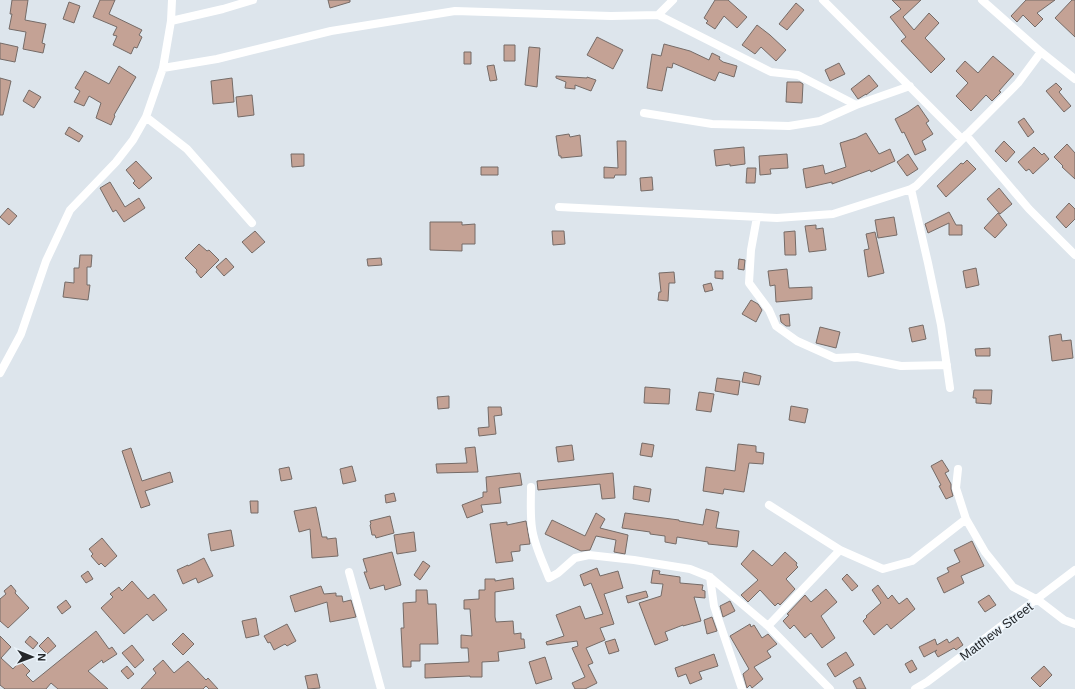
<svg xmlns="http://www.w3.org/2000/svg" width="1075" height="689" font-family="Arial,sans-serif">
  <rect width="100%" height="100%" fill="#dde5ec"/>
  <path fill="#c4a295" stroke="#756b67" d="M12,0H28L25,20L46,24L42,43L45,44L43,53L23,49L26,32L9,29L12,14H10Z
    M100,0H115L109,14L142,30L139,35L142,37L137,48L134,47L131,54L113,45L117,36L113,35L117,27L93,17Z
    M328,0H350V2L330,8Z
    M715,0H728L747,17L737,28L724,16L715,29L706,23L708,21L704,18Z
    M892,0H921L903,17L914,30L929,13L939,23L925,38L945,59L931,73L901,41L906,37L890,17L901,9Z
    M1026,0H1055L1037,13L1043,19L1035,27L1023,15L1017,22L1011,16Z
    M1072,0H1075V37L1055,18Z
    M69,2L80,6L74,23L63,19Z
    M796,3L804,10L787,30L779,24Z
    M757,25L770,35L786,50L776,61L761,47L755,54L742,45Z
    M597,37L623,50L613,69L587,55Z
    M0,43L18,47L15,62L0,59Z
    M664,44L690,51L709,60L712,53L720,57L719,59L723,62L737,66L734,77L719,72L715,81L673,63L672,68L667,67L662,91L647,88L652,54L661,56Z
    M504,45H515V61H504Z
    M529,47L540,48L537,87L525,85Z
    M464,52H471V64H464Z
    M993,56L1014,74L999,91L1001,92L992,101L986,95L971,111L956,96L968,83L956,71L965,61L978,73Z
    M839,63L845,74L830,81L825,70Z
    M494,65L497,80L490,81L487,66Z
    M119,66L136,77L114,115L115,116L111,125L96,118L101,103L89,96L84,106L74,102L80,91L75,88L85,71L109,84Z
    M869,75L878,86L866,95V94L858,99L851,89Z
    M556,76L587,78V77L596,80L591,91L575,85V89L565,88L566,82L556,78Z
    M0,78L11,81L3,115H0Z
    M232,78L234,102L213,104L211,81Z
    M787,82H800L803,84L802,103L786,102Z
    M1056,83L1062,89L1059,92L1071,106L1064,112L1046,91Z
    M29,90L41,97L34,108L23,101Z
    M252,95L254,115L238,117L236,97Z
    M918,105L929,121L926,123L933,134L922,141L926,150L915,155L904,132L902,133L895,119L908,112Z
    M1024,118L1034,132L1028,137L1018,122Z
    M69,127L83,136L79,142L65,134Z
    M866,133L879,154L890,149L895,161L871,172L870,170L832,184V182L806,188L803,169L823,165L825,174L846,167L840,143L856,138Z
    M569,134L570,137L580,135L582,156L561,158V156H559L556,136Z
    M617,141H626V175H615L614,178H604V167L618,168Z
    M1004,141L1015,152L1006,162L995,151Z
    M1067,144L1075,153V179L1062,167L1063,166L1054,157Z
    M744,147L745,164L730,166V164L716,166L714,150Z
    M1034,147L1042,155L1044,153L1049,159L1033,174L1029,169L1026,171L1018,162Z
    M291,154H304V166L292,167Z
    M787,154L788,168L770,169L771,174L760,175L759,156Z
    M908,154L918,169L907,176L897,162Z
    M967,160L976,169L946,197L937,186L961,163L963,164Z
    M136,161L152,178L139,189L133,183L135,181L126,170Z
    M481,167H498V175H481Z
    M747,168H756L755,183H746Z
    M652,177L653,190L641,191L640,178Z
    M110,182L125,207L139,198L145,208L124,222L116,210L113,212L100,188Z
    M999,188L1012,204L1000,214L987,199Z
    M1069,203L1075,209V219L1066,228L1056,217Z
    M8,208L17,216L9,225L0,217Z
    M949,212L956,225H962V235H949V223L928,233L925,224Z
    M998,213L1007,225L995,238L984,228Z
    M894,217L897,235L878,238L875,220Z
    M430,222H462V225L475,224V244H462V251L430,250Z
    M816,225V229L823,228L826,250L809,252L805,226Z
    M255,231L265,242L252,253L242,242Z
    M552,231H564L565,244L553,245Z
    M795,231L796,255H785L784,232Z
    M875,232L884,273L868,277L864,250L869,249L866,234Z
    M199,244L207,251L209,250L219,260L201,278L196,272L197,270L185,258Z
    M80,255H92L91,267H87V285H90L88,300L63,297L65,282L74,283V268H79Z
    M226,258L234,267L224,276L216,267Z
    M381,258L382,265L368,266L367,259Z
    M739,259L745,260L744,270L738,269Z
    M976,268L979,285L966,288L963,271Z
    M787,269L789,288L812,287V299L776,302L775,285L770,286L768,271Z
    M715,271H723V279L715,278Z
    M674,272L675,283H669L668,301L658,300L659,292H661L659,273Z
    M711,283L713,290L705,292L703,285Z
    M751,300L758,304L762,310L756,322L742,314Z
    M789,314L790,326H786L781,322L780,315Z
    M923,325L926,339L912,342L909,328Z
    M820,327L840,332L836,348L816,343Z
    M1061,334L1062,341L1071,340L1073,358L1052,361L1049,336Z
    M990,348V356H976L975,349Z
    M744,372L761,376L759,385L742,382Z
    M717,378L740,381L738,395L715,391Z
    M645,387L670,389L669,404L644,403Z
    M974,390H992L991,404L976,403V398H973Z
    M699,392L714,394L711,412L696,410Z
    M449,396V408L438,409L437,397Z
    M791,406L808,409L805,423L789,420Z
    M488,407H501L502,415L494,416L496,434L479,436L478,428L489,427Z
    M642,443L654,445L652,457L640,455Z
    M738,444L756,446V452L764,453L763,464L749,463L744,492L724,489L723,494L703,491L706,467L735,471Z
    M572,445L574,460L558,462L556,447Z
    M475,447L478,472L437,473L436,464L467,463L465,448Z
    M131,448L142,481L170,472L173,482L145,491L150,505L141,508L122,451Z
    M942,460L949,471L945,473L951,484V489L953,496L946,499L939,486L941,485L931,466Z
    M352,466L356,481L343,484L340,469Z
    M289,467L292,479L281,481L279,469Z
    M520,473L522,485L499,488L501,503L481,505L483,512L467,518L462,505L483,497V492H487L486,477Z
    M613,473L615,498L602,499L600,484L538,490L537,481Z
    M634,486L651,489L649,502L633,499Z
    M394,493L396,501L386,503L385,495Z
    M250,501H258V513H251Z
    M316,507L322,537H327V539L336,538L338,556L312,558L310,529L299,532L294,511Z
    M706,509L719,512L716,528L739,531L737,547L708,544V542L677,537L676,544L665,542V536L650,534V532L622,528L625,513L679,520V521L703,525Z
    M596,513L605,519L600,528L628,535L625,554L614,552L616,540L596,536L590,550L581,551L545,534L552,520L585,536Z
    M390,516L394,533L376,538L375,535H372L370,525L371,524L370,521Z
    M526,521L530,544L520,545V551L511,552L513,561L496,563L490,524L507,522V525Z
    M231,530L234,546L211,551L208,534Z
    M414,532L416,551L397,554L394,535Z
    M102,538L117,556L105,567L101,563L99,565L91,556L93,554L89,549Z
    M972,541L984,566L961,576L964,583L944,593L937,578L949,572L947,568L960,562L954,550Z
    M753,550L772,566L785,552L797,563L796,565L798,567L786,579L795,589L780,605L778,603L775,606L760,590L748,602L741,595L758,580L741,564Z
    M392,552L401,585L385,590L384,585L370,589L364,572H367L363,559Z
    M204,558L213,576L198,583L196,578L183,584L177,570L188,565V566Z
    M423,561L430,566L420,580L414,575Z
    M597,568L600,576L618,571L623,588L604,594L614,624L600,628L605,640L586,648L593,663L588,665L597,683L585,689H575L572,683L585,677L572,648L578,646L577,641L547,645L546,642L564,636L556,615L580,606L585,619L603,614L591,583L584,586L580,575Z
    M653,570L660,571L659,574L680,577V583L703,585L702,590L705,591V598L694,597L701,621L683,626V625L665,632L668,640L655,645L639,603L661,596L663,584L651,583Z
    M88,571L93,579L86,583L81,576Z
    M847,574L858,586L852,591L842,579Z
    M513,578L514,589L495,592V617L496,622L513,621L514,634L521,633V639H524L525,648L498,652L499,661L482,662V677H470V676L425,678V664L469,662L468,648H461V635L472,636L470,609H464V600L479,599V590H485V579H495V581Z
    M132,581L148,599L154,594L167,610L153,621L147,614L124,634L101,608L113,597L110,594L119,587L122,591Z
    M11,585L16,591L15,593L29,608L8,628L0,621V599L6,594L4,591Z
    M878,585L888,599L892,595L899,604L907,598L915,609L891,629L887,624L874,635L863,621L867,617L866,616L881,603L872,590Z
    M321,586L324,594L336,593V596H342L343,602L351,600L356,617L330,622L327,602L295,612L290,596Z
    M826,589L837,602L821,616L835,638L822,648L811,633L805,638L794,625L790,629L783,621L789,615L787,614L805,595L811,602Z
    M416,590H427L428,604H436L438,644H420V661H411V667H403L401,628H404L403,603L416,602Z
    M646,591L648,597L628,603L626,596Z
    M989,595L996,605L985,612L978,602Z
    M66,600L71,607L62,614L57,607Z
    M730,601L735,611L723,617L720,606Z
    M712,617L717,631L707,634L704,620Z
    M256,618L259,635L246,638L242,621Z
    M287,624L296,641L287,646L285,644L274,650L270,642L268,643L264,636Z
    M750,624L751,627L754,625L762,638L768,634L777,644L767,651L771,657L754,667L763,679L752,688L750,685L747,688L743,674L749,669L730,636Z
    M96,631L109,649L112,647L117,654L103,663L102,660L88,671L108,689H58L51,683L46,689H5L0,685V636L11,647L1,658L13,669L20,661L30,671L26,675L33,682Z
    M183,633L194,644L183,655L172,644Z
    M30,636L38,643L33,649L25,642Z
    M48,637L56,646L47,654L39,646Z
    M958,637L963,645L956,650L954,648L938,657L935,652L937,650L924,657L919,647L935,639L937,645L947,639L949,643Z
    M615,639L619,651L609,654L605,642Z
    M132,645L144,660L135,668L122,653Z
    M846,652L854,665L835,677L827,664Z
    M714,654L718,666L699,672L702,679L690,684L686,674L678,677L675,668Z
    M545,657L552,679L536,684L529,662Z
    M163,660L174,673L188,661L206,680L208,678L218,689H209L206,686L203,689H141L156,673L153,669Z
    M912,660L917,669L910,673L905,664Z
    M127,666L134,674L128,679L121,671Z
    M1044,666L1052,675L1040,687L1031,678Z
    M317,674L320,688L308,689L305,676Z
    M860,677L866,689H857L853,681Z"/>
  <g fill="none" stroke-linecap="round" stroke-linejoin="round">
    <path stroke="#fff" stroke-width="8" d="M823,0L962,139
      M982,0L1041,52L1075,79
      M658,15L771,72L798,75L856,105
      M171,21L223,9L253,0
      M163,68L217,59L331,31L455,11L611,16L658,15L673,0
      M644,113L712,124L789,126L820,121L856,105L910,86
      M146,117L187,149L252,223
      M966,135L1029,209L1075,255
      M911,189L928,263L941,325L950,388
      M559,207L777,218L833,214L911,189L916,186L1018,83L1041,52
      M757,217L751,250L749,283L769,310L776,326L797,341L835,358L857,357L901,366L947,365
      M0,373L21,334L46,261L70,210L116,162L133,140L146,117L163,68L171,21L172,0
      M958,469L956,488L966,519L985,552L1013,587L1038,600L1064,620L1075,624
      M531,487C531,500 530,514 532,528C534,545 543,562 549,578L558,573L575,558L589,555L634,560L690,569L710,577L768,626L830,689
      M769,505L840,550L883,569L912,561L966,519
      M349,572L381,689
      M710,577L714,606L742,689
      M768,626L840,550
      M915,689L927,682L967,652L1075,570"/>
  </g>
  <g text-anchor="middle" stroke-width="3" stroke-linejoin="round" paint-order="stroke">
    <g font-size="13" fill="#24272a" stroke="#eaf3fa">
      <text transform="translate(996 631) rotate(-37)" y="5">Matthew Street</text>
    </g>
  </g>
  <g transform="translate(32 657) rotate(91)" stroke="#eaf3fa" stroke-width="3" paint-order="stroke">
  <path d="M0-3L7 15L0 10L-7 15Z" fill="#24272a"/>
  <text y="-6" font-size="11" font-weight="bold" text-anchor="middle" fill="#24272a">N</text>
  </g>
</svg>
